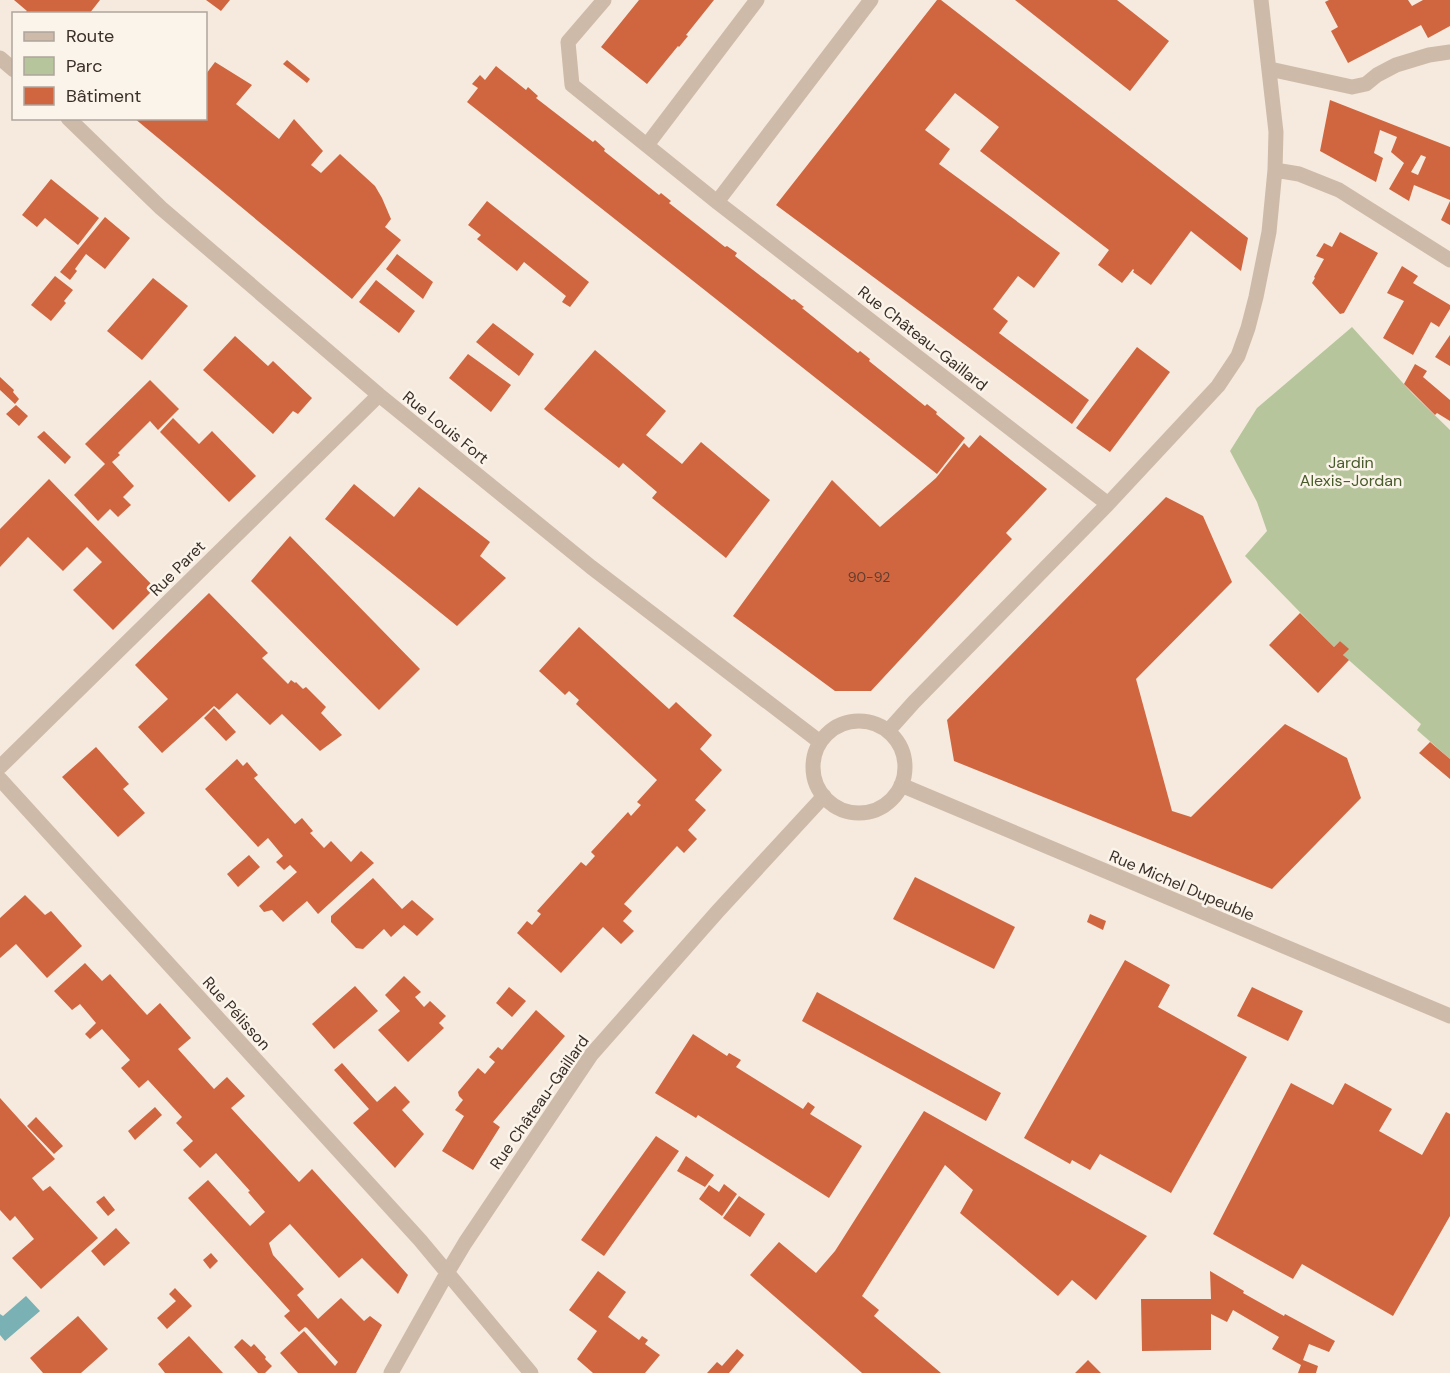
<svg xmlns="http://www.w3.org/2000/svg" width="1450" height="1373" font-family="'DM Sans',sans-serif">
  <rect width="100%" height="100%" fill="#f5eadd"/>
  <path fill="#b6c59c" d="M1352,327L1412,393L1450,430V759L1417,730L1421,724L1343,655L1348,649L1340,641L1334,647L1245,556L1267,531L1257,502L1230,451L1257,408Z"/>
  <path fill="#79b1b4" d="M26,1296L40,1311L5,1341L0,1335V1314L3,1316Z"/>
  <path fill="#d06640" fill-rule="evenodd" d="M14,0H100L89,14H27L26,12L27,11Z
    M206,0H230L221,11Z
    M639,0H714L686,35L688,36L679,47L678,46L647,84L601,47Z
    M937,0H941L1248,238L1241,271L1191,231L1151,285L1133,272L1134,270L1133,269L1122,283L1098,265L1109,250L980,151L999,127L955,93L925,130L950,149L939,164L1060,253L1034,288L1018,276L993,309L1008,321L999,333L1089,400L1072,424L776,205Z
    M1015,0H1117L1169,41L1130,91Z
    M1329,0H1408L1412,6L1423,0H1450V26L1428,38L1421,25L1348,63L1331,31L1338,27L1325,2Z
    M287,60L310,79L307,83L283,64Z
    M215,62L252,85L236,104L279,139L294,119L323,151L311,165L321,173L340,154L375,186L382,198L391,219L385,227L401,240L352,299L134,118H206V74Z
    M496,66L526,90L528,87L538,96L536,98L593,142L595,140L605,149L604,151L659,195L661,193L671,201L669,203L725,247L727,246L737,253L735,256L792,300L794,299L804,307L802,308L858,353L860,351L870,359L869,361L925,406L927,404L937,412L936,414L965,438L937,474L467,102L478,88L472,84L480,75L485,80Z
    M1330,100L1450,147V200L1414,185L1409,201L1389,189L1404,163L1391,152L1397,137L1380,130L1374,153L1383,158L1376,182L1320,151ZM1421,155L1426,157L1418,175L1411,172Z
    M51,179L99,218L78,245L45,218L37,227L22,215Z
    M487,201L589,282L570,307L562,302L566,296L524,262L517,271L477,239L481,235L468,225Z
    M1450,201V225L1441,220Z
    M105,217L130,238L105,269L86,254L75,269L77,271L70,280L60,272Z
    M1340,232L1378,253L1344,313L1340,314L1312,283L1315,278L1314,277L1324,259L1316,256L1324,243L1332,247Z
    M397,254L433,282L423,299L386,269Z
    M1402,266L1418,276L1413,283L1450,305V309L1439,327L1431,322L1413,355L1383,338L1404,301L1387,293Z
    M55,276L73,290L64,301L66,303L51,321L31,305Z
    M153,278L188,306L142,360L107,331Z
    M376,280L415,311L399,333L359,302Z
    M493,323L534,354L519,376L476,342Z
    M1450,335V366L1435,357Z
    M235,336L268,366L273,361L312,398L298,414L293,411L273,434L203,370Z
    M1137,347L1170,372L1110,452L1076,428Z
    M595,350L666,411L646,435L682,464L701,442L770,500L726,558L652,498L657,492L623,463L619,468L544,409Z
    M468,354L511,385L491,412L449,378Z
    M1415,364L1427,371L1423,377L1450,400V421L1437,413L1435,415L1404,384Z
    M0,377L14,390L13,392L19,399L15,404L0,390Z
    M150,380L179,409L158,430L150,421L118,453L120,455L112,462L134,486L123,497L131,505L118,517L110,509L98,521L74,495L105,464L85,444Z
    M16,405L28,416L19,426L6,414Z
    M173,418L199,444L212,431L256,476L229,502L160,432Z
    M44,431L71,457L65,464L37,437Z
    M980,435L1047,489L1006,533L1012,539L871,691H835L733,616L832,480L880,527L936,478L964,443L969,448Z
    M49,479L155,588L113,630L73,590L102,562L87,547L63,571L28,537L0,567V529Z
    M354,484L394,517L419,487L490,542L480,556L506,578L457,626L325,519Z
    M1166,497L1203,516L1232,582L1136,679L1172,811L1191,817L1285,724L1347,758L1361,798L1272,889L954,761L947,720Z
    M290,536L420,669L379,710L251,581Z
    M209,593L268,653L262,658L288,684L291,680L295,683L296,682L303,689L306,687L326,707L321,713L342,735L320,751L282,714L270,725L237,693L219,710L214,706L162,753L138,727L168,699L135,665Z
    M1300,613L1334,647L1340,641L1349,649L1343,655L1349,660L1318,693L1269,645Z
    M579,627L669,709L676,702L712,735L700,749L722,770L695,800L706,810L688,830L697,839L684,853L677,846L624,904L632,911L623,921L634,931L621,944L603,927L561,973L517,933L527,921L532,925L541,914L537,911L581,862L586,866L595,856L591,852L628,812L631,816L641,805L637,802L657,780L576,704L579,700L569,691L565,695L539,671Z
    M214,708L236,732L226,741L204,718Z
    M1430,742L1450,759V779L1419,753Z
    M96,747L129,784L123,789L145,813L118,837L62,777Z
    M237,759L243,766L247,762L258,775L254,778L295,824L302,818L313,831L310,833L324,848L331,841L351,862L361,851L374,863L318,914L307,901L283,922L272,910L264,912L259,906L297,872L290,865L284,870L276,862L283,856L268,838L258,847L205,789Z
    M249,855L260,867L238,887L227,874Z
    M915,877L1015,927L994,969L893,919Z
    M373,878L402,909L412,900L434,919L417,936L404,925L391,937L384,929L363,949L356,948L331,922V916Z
    M25,895L45,915L51,911L82,946L47,978L16,944L0,958V918Z
    M1090,914L1106,921L1103,930L1087,922Z
    M1125,960L1170,985L1158,1007L1247,1057L1171,1193L1100,1154L1090,1170L1072,1160L1070,1164L1024,1138Z
    M85,963L102,981L110,974L147,1015L160,1003L191,1038L178,1049L214,1089L227,1077L245,1096L231,1108L299,1182L312,1169L408,1275L398,1294L362,1258L339,1278L290,1224L269,1243L273,1255L304,1289L297,1295L318,1319L341,1298L364,1321L370,1316L382,1325L356,1373H298L280,1353L304,1331L335,1366L338,1362L307,1328L305,1327L299,1332L284,1316L290,1311L188,1198L208,1180L250,1226L265,1212L248,1192L250,1191L216,1153L200,1168L183,1150L193,1141L176,1123L182,1117L148,1080L139,1088L121,1068L130,1060L102,1029L90,1039L85,1034L96,1023L80,1004L72,1010L54,991Z
    M404,976L421,992L415,997L424,1007L430,1001L446,1016L439,1023L444,1028L408,1062L378,1030L400,1011L385,995Z
    M355,986L378,1011L334,1049L312,1024Z
    M509,987L526,1001L512,1017L496,1003Z
    M1252,987L1303,1011L1288,1041L1237,1016Z
    M817,992L1001,1093L986,1121L802,1021Z
    M536,1010L565,1036L493,1122L500,1127L473,1170L442,1151L464,1116L455,1110L463,1100L459,1096L458,1092L478,1068L485,1074L495,1062L489,1057L498,1047L502,1050Z
    M693,1034L727,1056L729,1053L741,1060L736,1067L803,1109L808,1102L815,1107L810,1114L862,1146L829,1198L698,1115L696,1118L655,1093Z
    M342,1063L377,1102L395,1086L410,1102L402,1110L424,1134L395,1168L353,1123L369,1109L334,1070Z
    M1291,1083L1333,1105L1345,1083L1392,1109L1379,1131L1422,1155L1446,1112L1450,1114V1216L1393,1316L1302,1264L1293,1279L1213,1234Z
    M0,1098L55,1159L32,1178L43,1191L50,1186L98,1238L41,1289L12,1258L34,1239L15,1216L10,1221L0,1210Z
    M155,1107L162,1115L135,1140L128,1131Z
    M924,1111L1147,1236L1096,1300L1072,1280L1058,1296L960,1213L973,1190L945,1165L862,1296L879,1310L874,1316L941,1373H862L750,1275L779,1242L816,1273L835,1251Z
    M36,1117L63,1146L54,1154L27,1126Z
    M656,1136L679,1151L604,1256L581,1240Z
    M686,1156L714,1175L705,1187L677,1171Z
    M724,1184L737,1194L722,1216L699,1199L709,1185L719,1192Z
    M104,1196L115,1210L108,1216L96,1202Z
    M739,1196L765,1214L750,1237L723,1218Z
    M116,1228L130,1243L104,1266L91,1251Z
    M211,1253L218,1261L210,1269L203,1260Z
    M598,1271L626,1292L608,1317L639,1340L642,1336L648,1340L645,1344L660,1355L645,1373H593L577,1359L597,1331L569,1310Z
    M1210,1271L1244,1291L1243,1293L1284,1316L1285,1314L1335,1341L1329,1352L1309,1344L1303,1360L1318,1366L1316,1373H1298L1301,1365L1272,1349L1279,1337L1233,1310L1227,1322L1211,1314V1350L1142,1351L1141,1299H1211Z
    M175,1288L192,1306L167,1329L157,1318L176,1301L169,1294Z
    M78,1316L108,1349L81,1373H43L30,1358Z
    M189,1336L223,1373H165L158,1364Z
    M242,1339L251,1347L254,1344L266,1357L265,1359L272,1366L265,1373H258L234,1347Z
    M737,1349L744,1355L729,1373H707L717,1362L722,1366Z
    M1088,1360L1101,1373H1075Z"/>
  <g fill="none" stroke-linecap="round" stroke-linejoin="round">
    <path stroke="#cebaa8" stroke-width="15" d="M604,0L568,42L572,85L717,202L1108,504
      M0,58L14,70
      M1270,69L1352,87L1366,84L1377,75L1396,65L1429,55L1450,52
      M68,118L161,208L379,395L591,567L820,742
      M647,145L757,0
      M1275,170L1299,174L1339,190L1450,260
      M717,202L871,0
      M813 767a46 46 0 1 1 92 0a46 46 0 1 1-92 0Z
      M888,731L914,702L1108,504L1218,386L1238,356L1248,328L1256,297L1269,232L1275,170L1276,132L1261,0
      M0,767L379,395
      M0,779L420,1240L531,1373
      M901,785L1450,1016
      M391,1373L447,1273L465,1243L591,1055L718,911L824,796"/>
  </g>
  <g text-anchor="middle" stroke-width="5" stroke-linejoin="round" paint-order="stroke">
    <g font-size="14" fill="#603d2f">
      <text x="869" y="582">90-92</text>
    </g>
    <g font-size="16" fill="#3a2f29" stroke="#fbf4ea">
      <text transform="translate(923 338) rotate(38)" y="6">Rue Château-Gaillard</text>
      <text transform="translate(446 427) rotate(39)" y="6">Rue Louis Fort</text>
      <text transform="translate(177 568) rotate(-45)" y="6">Rue Paret</text>
      <text transform="translate(1182 885) rotate(23)" y="6">Rue Michel Dupeuble</text>
      <text transform="translate(237 1013) rotate(48)" y="6">Rue Pélisson</text>
      <text transform="translate(539 1102) rotate(-55)" y="6">Rue Château-Gaillard</text>
    </g>
    <g font-size="16" fill="#485b2a" stroke="#fbf4ea">
      <text x="1351" y="468">Jardin<tspan x="1351" dy="18">Alexis-Jordan</tspan></text>
    </g>
  </g>
  <rect x="12" y="12" width="195" height="108" fill="#fbf4ea" stroke="#aea59d" stroke-width="1.5"/>
  <rect x="24" y="32" width="30" height="9" fill="#cebaa8" stroke="#aea59d" stroke-width="1.5"/>
  <text x="66" y="42" font-size="18" fill="#3a2f29">Route</text>
  <rect x="24" y="57" width="30" height="18" fill="#b6c59c" stroke="#aea59d" stroke-width="1.5"/>
  <text x="66" y="72" font-size="18" fill="#3a2f29">Parc</text>
  <rect x="24" y="87" width="30" height="18" fill="#d06640" stroke="#aea59d" stroke-width="1.5"/>
  <text x="66" y="102" font-size="18" fill="#3a2f29">Bâtiment</text>
</svg>
